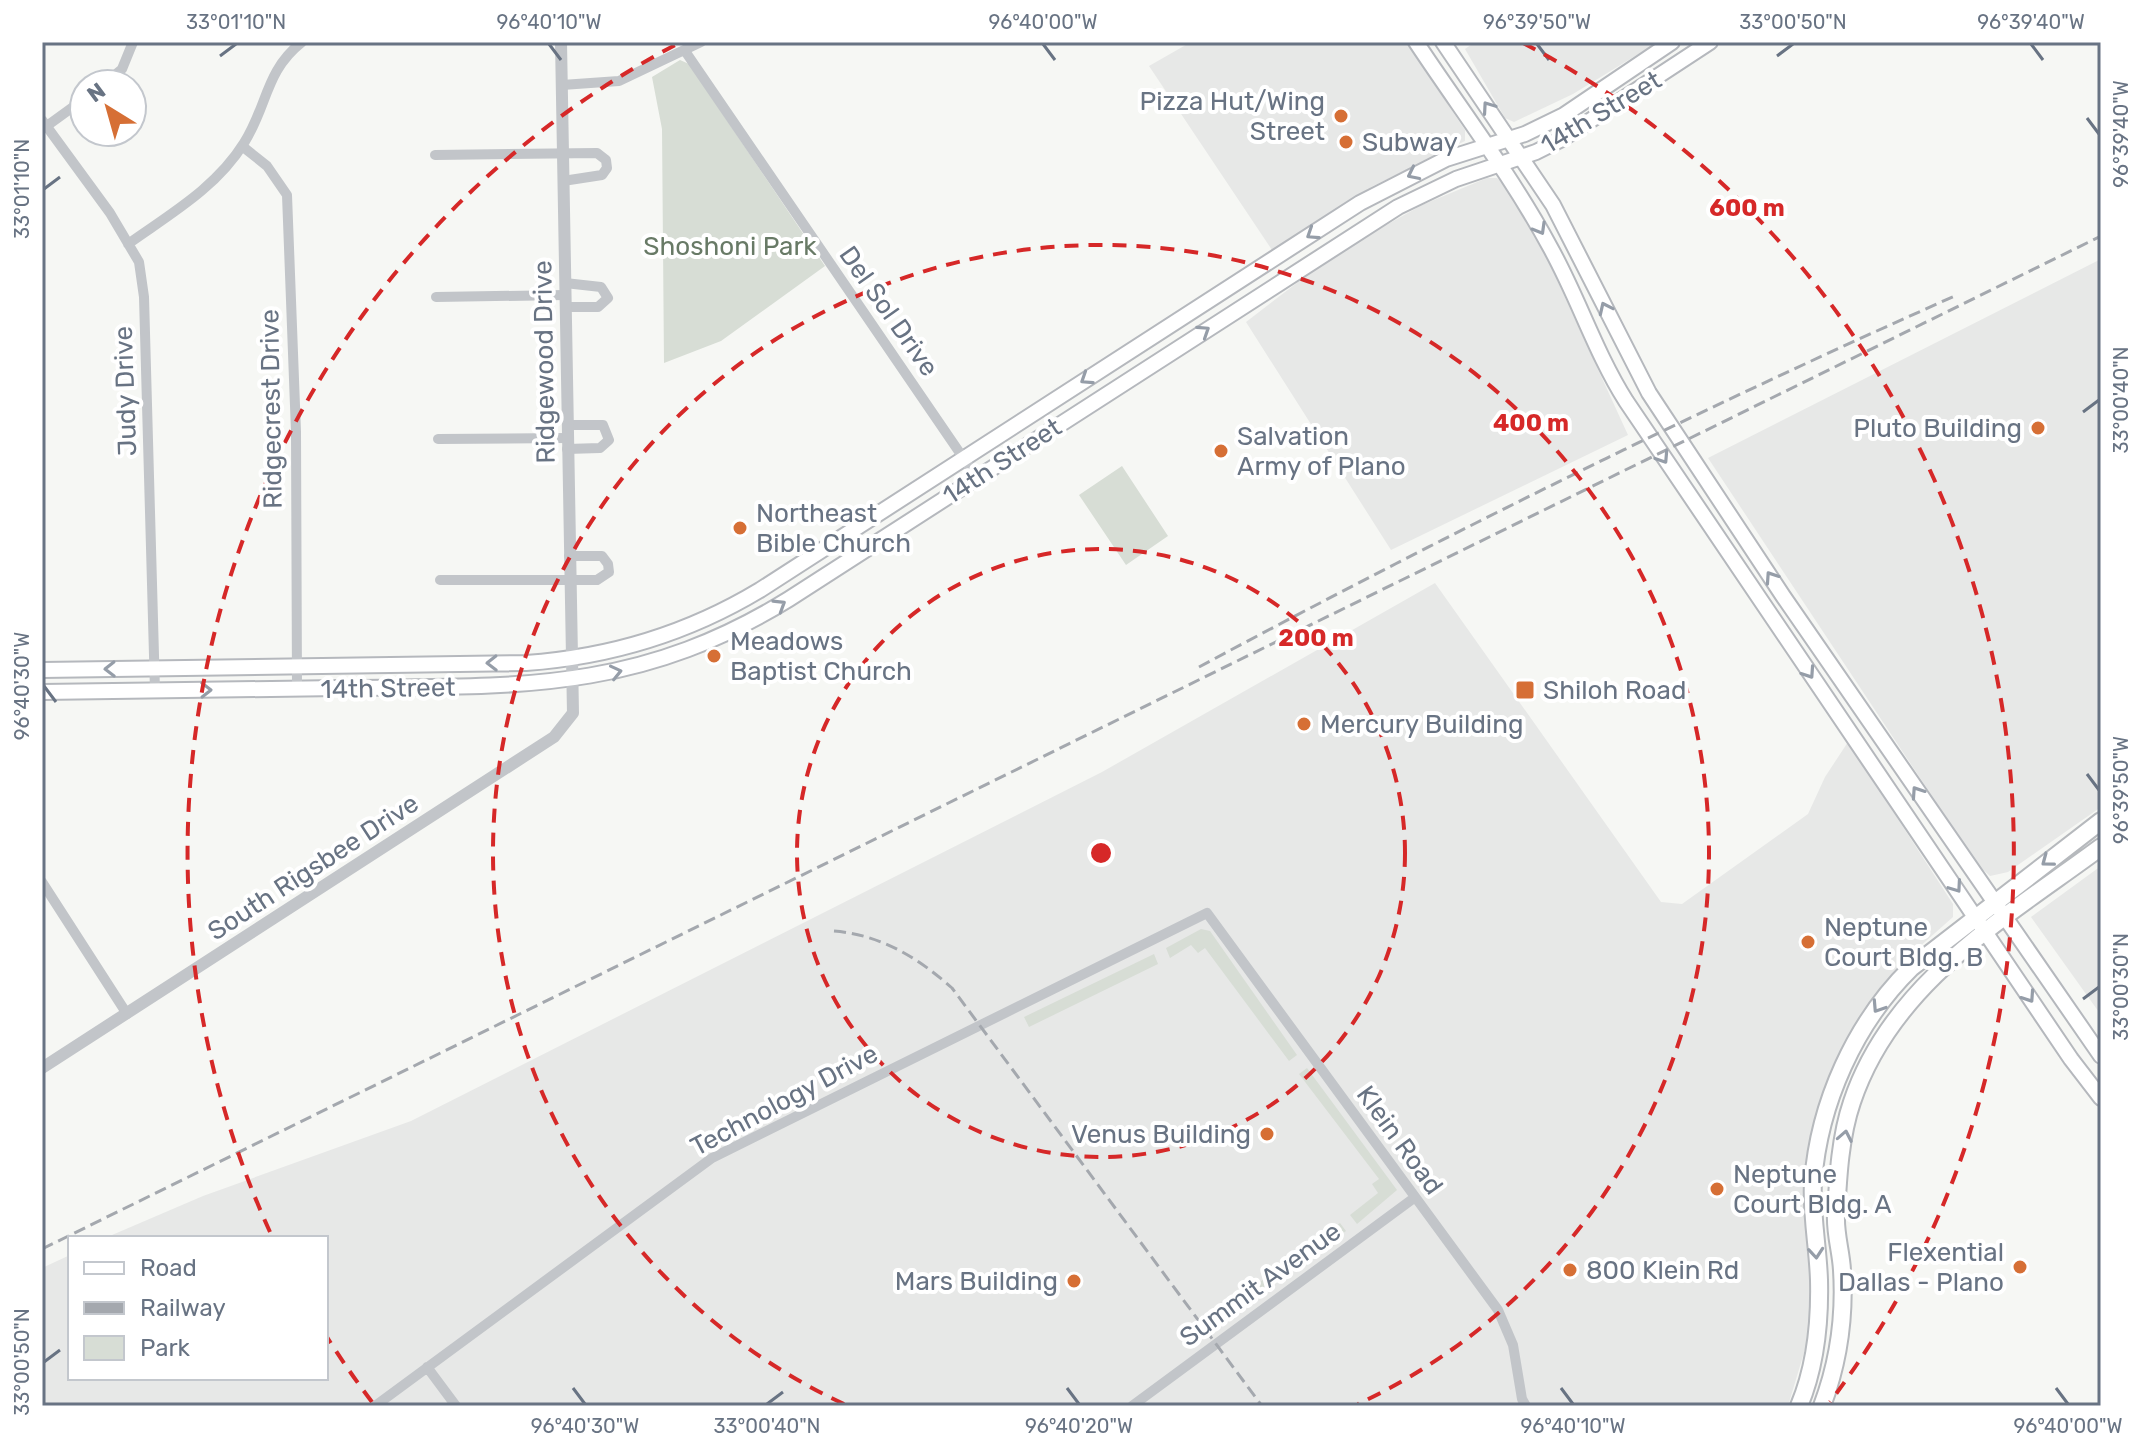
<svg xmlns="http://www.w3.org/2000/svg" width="2143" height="1448" font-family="Rubik,sans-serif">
  <rect width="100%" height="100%" fill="#f6f7f4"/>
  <path fill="#e7e8e7" d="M1191,42H1406L1465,130V141L1373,186L1272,250L1149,66Z
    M1475,42H1651L1653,45L1573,94L1514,122L1505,118L1465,49Z
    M1487,178H1497L1503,183L1541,245L1628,435L1391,550L1246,322L1319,266L1365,237L1422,205Z
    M2101,259V807L2008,872L1990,876L1977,864L1708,458Z
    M1435,583L1661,902L1682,904L1808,814L1825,777L1848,742L1953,904V917L1908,957L1857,1023L1840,1053L1820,1106L1811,1306L1806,1346L1788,1406H42V1268L70,1255V1378H326V1238H105L203,1196L411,1121L1102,772Z
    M2101,866V1015L2031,917Z"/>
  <path fill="#d7ddd5" d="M680,60L689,64L825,266L721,341L664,363L662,129L652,77Z
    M1122,466L1168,536L1126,565L1079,495Z
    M1201,929L1210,931L1297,1055L1289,1061L1205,948L1198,953L1191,945L1170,958L1166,948Z
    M1154,954L1158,964L1029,1027L1024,1017Z
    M1307,1068L1397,1190L1357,1224L1350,1215L1378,1193L1372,1184L1379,1179L1299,1074Z
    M1340,1223L1346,1231L1236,1313L1230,1304Z"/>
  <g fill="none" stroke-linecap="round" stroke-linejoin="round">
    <g stroke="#b5b8bd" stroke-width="18">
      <path id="secondary" d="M1416,42C1461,110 1511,175 1550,247C1578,297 1595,352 1626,401L2071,1059L2101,1098
        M1443,42L1553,205L1649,393L1783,596L2101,1056
        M42,670L526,663C611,657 687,634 760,590L1360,203L1446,159L1525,134L1564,115L1672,42
        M42,692C141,691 240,690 339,688C513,686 635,694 789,599L1398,207L1456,179L1536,152L1562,139L1710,42"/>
    </g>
    <g stroke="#b6b9bd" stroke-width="20">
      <path id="primary" d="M1799,1406C1815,1368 1820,1321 1819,1280C1818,1247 1811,1214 1813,1182C1819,1103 1855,1023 1911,968L2101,821
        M1822,1406C1839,1361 1845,1317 1842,1270C1841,1251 1835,1234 1836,1215C1838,1178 1840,1137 1852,1102C1892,982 2005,918 2101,847"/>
    </g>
    <path stroke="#c2c5c9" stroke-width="10" d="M685,51L977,478
      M104,84L122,69L133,42
      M562,85L619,81L701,42
      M42,120L110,213L139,262L144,297L155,691
      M44,128L84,99
      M242,146L267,166L287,195L296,432L297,689
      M435,155L597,153L606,160L607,168L602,175L563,181
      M128,244C170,214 216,188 244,143C268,105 265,71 302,42
      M565,283L601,287L608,298L598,307H565
      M436,297L565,295
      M567,425H603L609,440L600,448L567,449
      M438,439L567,438
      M440,580H597L609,572L608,564L602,556H569
      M42,882L127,1014
      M427,1367L456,1406
      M375,1406L712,1158L1207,913L1498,1310L1513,1345L1522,1399L1526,1406
      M1132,1406L1414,1198"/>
    <path stroke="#c2c5c9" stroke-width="12" d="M42,1068L554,737L573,713L561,42"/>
    <use href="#secondary" stroke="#fff" stroke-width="14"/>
    <use href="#primary" stroke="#fff" stroke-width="16"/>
    <path stroke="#a4a8ae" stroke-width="3" stroke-dasharray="12 6" stroke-linecap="butt" d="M1199,667C1447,534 1700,409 1957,295
      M834,931C881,935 917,957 952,988L1262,1406
      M42,1249L2101,236"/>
  </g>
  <defs><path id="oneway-chevron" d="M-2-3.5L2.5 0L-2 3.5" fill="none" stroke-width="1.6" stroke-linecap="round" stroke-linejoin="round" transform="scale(2)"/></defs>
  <g stroke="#959da8">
    <use href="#oneway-chevron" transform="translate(1488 107) rotate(-125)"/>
    <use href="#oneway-chevron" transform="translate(1413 174) rotate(154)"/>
    <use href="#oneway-chevron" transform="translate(1540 229) rotate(60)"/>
    <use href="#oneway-chevron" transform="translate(1312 234) rotate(147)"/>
    <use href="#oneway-chevron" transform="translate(1605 308) rotate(-115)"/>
    <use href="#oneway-chevron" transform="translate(1204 331) rotate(-33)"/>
    <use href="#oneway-chevron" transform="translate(1086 379) rotate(147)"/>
    <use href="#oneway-chevron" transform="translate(1663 458) rotate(57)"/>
    <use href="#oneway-chevron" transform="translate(1771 577) rotate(-124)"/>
    <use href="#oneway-chevron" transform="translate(780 605) rotate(-32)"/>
    <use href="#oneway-chevron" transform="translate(492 663) rotate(179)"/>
    <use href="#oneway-chevron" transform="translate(110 669) rotate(179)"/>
    <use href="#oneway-chevron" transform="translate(616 672) rotate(-13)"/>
    <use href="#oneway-chevron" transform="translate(1809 673) rotate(56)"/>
    <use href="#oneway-chevron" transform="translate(206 690) rotate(-1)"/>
    <use href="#oneway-chevron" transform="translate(1917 792) rotate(-124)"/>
    <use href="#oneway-chevron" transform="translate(2047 861) rotate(143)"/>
    <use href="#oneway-chevron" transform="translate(1956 887) rotate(55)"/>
    <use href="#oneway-chevron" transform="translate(2029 997) rotate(56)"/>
    <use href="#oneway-chevron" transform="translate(1878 1007) rotate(123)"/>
    <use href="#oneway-chevron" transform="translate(1845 1136) rotate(-79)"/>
    <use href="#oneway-chevron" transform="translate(1816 1253) rotate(85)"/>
  </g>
  <path fill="none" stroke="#687383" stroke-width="3" d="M549,44L561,60M1043,44L1055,60M1537,44L1549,60M2031,44L2043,60M220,56L236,44M1777,56L1793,44M2087,118L2099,134M44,189L60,177M2083,412L2099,400M44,686L56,702M2087,774L2099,790M2083,999L2099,987M44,1362L60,1350M573,1388L585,1404M1067,1388L1079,1404M1561,1388L1573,1404M2056,1388L2068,1404M767,1404L783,1392"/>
  <g fill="none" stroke="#d62828" stroke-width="4" stroke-dasharray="14 10">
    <circle cx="1101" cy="853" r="304"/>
    <path d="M844 1404A608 608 0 1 1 1358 1404"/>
    <path d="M372 1402A913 913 0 0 1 327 1337M270 1232A913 913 0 0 1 679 43M1523 43A913 913 0 0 1 1830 1402"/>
  </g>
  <g fill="#d66f35" stroke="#fff" stroke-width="3">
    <circle cx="1341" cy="116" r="8"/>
    <circle cx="1346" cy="142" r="8"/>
    <circle cx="2038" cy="428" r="8"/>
    <circle cx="1221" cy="451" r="8"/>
    <circle cx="740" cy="528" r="8"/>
    <circle cx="714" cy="656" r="8"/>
    <rect x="1515" y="680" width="20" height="20" rx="4"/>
    <circle cx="1304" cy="724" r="8"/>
    <circle cx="1808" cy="942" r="8"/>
    <circle cx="1267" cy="1134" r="8"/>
    <circle cx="1717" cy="1189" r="8"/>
    <circle cx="2020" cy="1267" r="8"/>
    <circle cx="1570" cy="1270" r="8"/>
    <circle cx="1074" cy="1281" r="8"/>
  </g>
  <g text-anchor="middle" stroke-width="8" stroke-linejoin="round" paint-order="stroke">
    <g font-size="26" fill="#687383" stroke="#fff" text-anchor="start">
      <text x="1325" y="110" text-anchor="end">Pizza Hut/Wing<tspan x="1325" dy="30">Street</tspan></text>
      <text x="1362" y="151">Subway</text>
      <text x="2022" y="437" text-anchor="end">Pluto Building</text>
      <text x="1237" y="445">Salvation<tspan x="1237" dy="30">Army of Plano</tspan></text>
      <text x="756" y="522">Northeast<tspan x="756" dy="30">Bible Church</tspan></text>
      <text x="730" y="650">Meadows<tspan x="730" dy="30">Baptist Church</tspan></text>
      <text x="1543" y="699">Shiloh Road</text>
      <text x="1320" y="733">Mercury Building</text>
      <text x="1824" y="936">Neptune<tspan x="1824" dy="30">Court Bldg. B</tspan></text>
      <text x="1251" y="1143" text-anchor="end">Venus Building</text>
      <text x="1733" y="1183">Neptune<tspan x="1733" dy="30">Court Bldg. A</tspan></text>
      <text x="2004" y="1261" text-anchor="end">Flexential<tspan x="2004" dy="30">Dallas - Plano</tspan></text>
      <text x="1586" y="1279">800 Klein Rd</text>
      <text x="1058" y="1290" text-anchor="end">Mars Building</text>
    </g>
    <g font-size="26" fill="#687383" stroke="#fff">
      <text transform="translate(1601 112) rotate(-31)" y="9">14th Street</text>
      <text transform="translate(889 311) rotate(55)" y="9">Del Sol Drive</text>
      <text transform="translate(544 362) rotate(-91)" y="9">Ridgewood Drive</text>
      <text transform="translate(125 391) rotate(-92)" y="9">Judy Drive</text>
      <text transform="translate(271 409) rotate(-91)" y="9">Ridgecrest Drive</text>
      <text transform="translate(1002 461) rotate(-33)" y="9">14th Street</text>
      <text transform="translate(388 688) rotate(-1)" y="9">14th Street</text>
      <text transform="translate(313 867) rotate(-33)" y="9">South Rigsbee Drive</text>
      <text transform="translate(784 1100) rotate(-28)" y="9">Technology Drive</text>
      <text transform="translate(1400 1140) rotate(54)" y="9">Klein Road</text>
      <text transform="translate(1260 1284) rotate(-36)" y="9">Summit Avenue</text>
    </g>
    <g font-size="26" fill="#687a66" stroke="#fff">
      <text x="730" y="255">Shoshoni Park</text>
    </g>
  </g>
  <circle cx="1101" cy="853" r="12" fill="#d62828" stroke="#fff" stroke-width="4"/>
  <g font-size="24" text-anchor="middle" font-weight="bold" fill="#d62828" stroke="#fff" stroke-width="8" stroke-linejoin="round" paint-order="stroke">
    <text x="1747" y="216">600 m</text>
    <text x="1531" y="431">400 m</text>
    <text x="1316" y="646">200 m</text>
  </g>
  <rect width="2143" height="1448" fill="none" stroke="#ffffff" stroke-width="88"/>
  <rect x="68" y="1236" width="260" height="144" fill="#ffffff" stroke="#c3c7cd" stroke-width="2"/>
  <rect x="84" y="1262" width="40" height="12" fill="#ffffff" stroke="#c3c7cd" stroke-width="2"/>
  <text x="140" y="1276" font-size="24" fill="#687383">Road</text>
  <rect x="84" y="1302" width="40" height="12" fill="#a4a8ae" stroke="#c3c7cd" stroke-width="2"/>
  <text x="140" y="1316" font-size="24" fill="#687383">Railway</text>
  <rect x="84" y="1336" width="40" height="24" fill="#d7ddd5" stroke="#c3c7cd" stroke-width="2"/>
  <text x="140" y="1356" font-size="24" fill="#687383">Park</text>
  <g transform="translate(108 108) rotate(323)"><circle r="38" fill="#ffffff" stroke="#c3c7cd" stroke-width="2"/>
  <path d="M0-6L14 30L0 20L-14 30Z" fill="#d66f35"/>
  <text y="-12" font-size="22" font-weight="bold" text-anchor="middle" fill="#687383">N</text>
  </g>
  <rect x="44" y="44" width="2055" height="1360" fill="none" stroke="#687383" stroke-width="3"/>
  <g font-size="20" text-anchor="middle" fill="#687383">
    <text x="236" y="29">33°01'10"N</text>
    <text x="549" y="29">96°40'10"W</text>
    <text x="1043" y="29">96°40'00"W</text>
    <text x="1537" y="29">96°39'50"W</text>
    <text x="1793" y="29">33°00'50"N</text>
    <text x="2031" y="29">96°39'40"W</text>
    <text transform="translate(2121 134) rotate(-90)" y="7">96°39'40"W</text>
    <text transform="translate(22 189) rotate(-90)" y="7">33°01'10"N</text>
    <text transform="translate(2121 400) rotate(-90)" y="7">33°00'40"N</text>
    <text transform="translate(22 686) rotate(-90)" y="7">96°40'30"W</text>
    <text transform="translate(2121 790) rotate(-90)" y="7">96°39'50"W</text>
    <text transform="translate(2121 987) rotate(-90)" y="7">33°00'30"N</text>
    <text transform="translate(22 1362) rotate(-90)" y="7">33°00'50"N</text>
    <text x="585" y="1433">96°40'30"W</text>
    <text x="767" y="1433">33°00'40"N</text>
    <text x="1079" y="1433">96°40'20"W</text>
    <text x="1573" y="1433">96°40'10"W</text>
    <text x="2068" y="1433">96°40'00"W</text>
  </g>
</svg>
